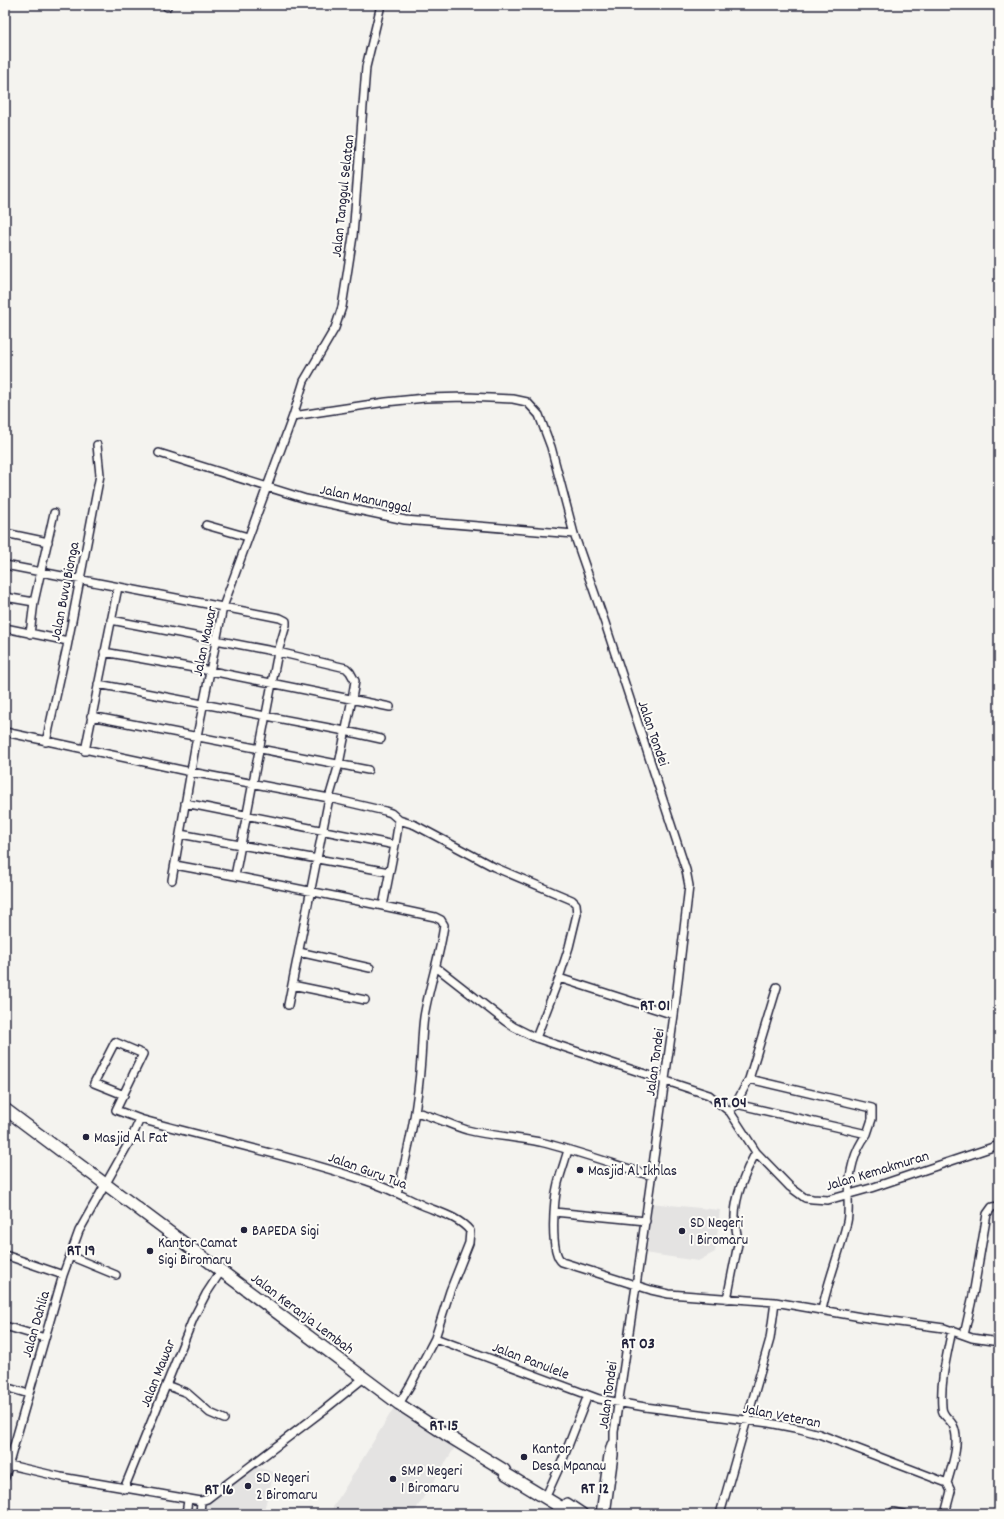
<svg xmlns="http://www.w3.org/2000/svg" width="1004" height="1519" font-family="Dekko,sans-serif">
  <rect width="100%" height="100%" fill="#f4f3ef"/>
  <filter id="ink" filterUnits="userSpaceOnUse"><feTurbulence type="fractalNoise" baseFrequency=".025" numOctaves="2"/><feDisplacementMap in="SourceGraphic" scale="8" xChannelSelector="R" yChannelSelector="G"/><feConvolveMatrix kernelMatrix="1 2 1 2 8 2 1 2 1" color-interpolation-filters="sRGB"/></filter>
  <g filter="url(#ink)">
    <path fill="#e4e3e2" d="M650,1203L720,1210L715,1252L698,1261L644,1253Z
      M395,1406L457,1444L413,1514H329Z
      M252,1466L274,1472L263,1514H204L207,1500Z"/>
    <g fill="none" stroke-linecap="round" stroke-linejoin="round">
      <g stroke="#22223b" stroke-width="10">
        <path id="street" d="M167,7V5
          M293,416L386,402L425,398L467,397L513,399L527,402L539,415L551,447L574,534L605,623L686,870L689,886L674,1015L636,1286L614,1432V1455L606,1514
          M159,453L306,499L405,520L574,534
          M206,525L248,537
          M5,533L48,542
          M5,565L280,618L286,621V625L278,652L346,668L350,672L355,681L352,699L339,764L329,798L288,1005
          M5,597L34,602
          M111,620L278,652L235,876L383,906L395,845L399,820
          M5,628L68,641
          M30,634L34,602L54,513
          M104,652L211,671L390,707
          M98,684L345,731L381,739
          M91,716L368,770
          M5,732L191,772L329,798L385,811L391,813L399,820L415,825L494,867L572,900L576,904L577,914L569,947L559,978L536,1038L709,1095L730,1112L756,1152L790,1187L805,1198L813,1199L828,1200L871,1188L999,1145
          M46,742L67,647L100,475L97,445
          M85,751L118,587
          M185,803L395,845
          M180,834L389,872
          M175,865L235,876
          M172,880L197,736L223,607L293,416L304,381L335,328L342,307L353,236L366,67L381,5
          M383,906L435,917L441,920L444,925C440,956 429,986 424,1017C422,1031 422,1045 421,1059C418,1104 409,1150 397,1193
          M299,952L370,968
          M436,967L505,1021L514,1027L536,1038
          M559,978L674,1015
          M292,985L365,1000
          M749,1079L872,1108V1119L867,1134
          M124,1095L94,1083L115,1042L143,1054L116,1110L140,1119
          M736,1104L867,1134C853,1152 850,1172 848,1194C848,1203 849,1213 847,1222C840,1252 828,1280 822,1310
          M734,1107L749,1079L777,987
          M415,1112C434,1116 450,1125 467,1130C491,1136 516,1137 540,1142C578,1151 615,1165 652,1176
          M568,1150C565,1161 561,1172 558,1183C554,1199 549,1252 562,1262L651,1290L669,1294L775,1302L861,1317L944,1328L972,1338L999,1342
          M554,1212L646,1221
          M5,1255L63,1275
          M70,1256L116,1275
          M727,1299L738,1244C738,1235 735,1228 735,1219C734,1198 746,1170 756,1152
          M5,1326L45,1338
          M964,1335L973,1295L987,1214L992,1207L999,1206
          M435,1338L599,1399L645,1407L769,1423L800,1429L819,1434L947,1483L951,1491L945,1514
          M166,1385L187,1393L210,1413L224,1419
          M5,1387L29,1394
          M5,1464L61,1477L201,1501L207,1499L324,1410L365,1377
          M5,1477L63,1275L79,1231L131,1139L140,1119C215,1140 293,1156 367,1181C386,1187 404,1197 422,1205C438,1212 459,1217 470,1231L469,1243L450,1291L435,1338L411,1384L399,1404
          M947,1483C952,1466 961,1441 953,1425C949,1418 942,1416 942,1407C940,1381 947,1355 952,1330
          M124,1489L193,1319L206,1294L221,1271
          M548,1492L563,1459L588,1395
          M893,1512L903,1514
          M186,1514L188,1500
          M200,1514L201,1501
          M600,1514L608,1455L611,1444
          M720,1514L770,1339L775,1302"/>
      </g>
      <g stroke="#22223b" stroke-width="14">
        <path id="primary" d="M5,1109L399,1404L445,1434L504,1470L506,1474L572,1514
          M567,1504L582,1514"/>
      </g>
      <use href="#street" stroke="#fdfcf7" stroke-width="7"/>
      <use href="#primary" stroke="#fdfcf7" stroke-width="11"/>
    </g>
  </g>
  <g fill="#22223b" stroke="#fdfcf7" stroke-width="1.5">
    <circle cx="86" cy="1137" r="4"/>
    <circle cx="580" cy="1170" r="4"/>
    <circle cx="244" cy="1230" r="4"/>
    <circle cx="682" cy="1231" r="4"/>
    <circle cx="150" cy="1251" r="4"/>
    <circle cx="524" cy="1457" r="4"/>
    <circle cx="393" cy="1479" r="4"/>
    <circle cx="248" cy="1486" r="4"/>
  </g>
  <g text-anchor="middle" stroke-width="4" stroke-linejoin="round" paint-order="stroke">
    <g font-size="15" fill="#22223b" stroke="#fdfcf7">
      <text transform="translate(342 196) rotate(-84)" y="5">Jalan Tanggul Selatan</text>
      <text transform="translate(366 498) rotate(12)" y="5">Jalan Manunggal</text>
      <text transform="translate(64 591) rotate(-79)" y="5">Jalan Buvu Bionga</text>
      <text transform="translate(204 641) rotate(-78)" y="5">Jalan Mawar</text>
      <text transform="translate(654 733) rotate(71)" y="5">Jalan Tondei</text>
      <text transform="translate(654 1062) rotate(-82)" y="5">Jalan Tondei</text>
      <text transform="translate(368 1170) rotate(20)" y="5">Jalan Guru Tua</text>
      <text transform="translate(877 1170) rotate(-17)" y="5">Jalan Kemakmuran</text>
      <text transform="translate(303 1313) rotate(37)" y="5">Jalan Keranja Lembah</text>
      <text transform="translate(35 1324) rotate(-74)" y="5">Jalan Dahlia</text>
      <text transform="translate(531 1360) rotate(21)" y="5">Jalan Panulele</text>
      <text transform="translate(157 1373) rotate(-68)" y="5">Jalan Mawar</text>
      <text transform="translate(607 1395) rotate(-82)" y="5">Jalan Tondei</text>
      <text transform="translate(782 1415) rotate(11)" y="5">Jalan Veteran</text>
    </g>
    <g font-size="15" fill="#22223b" stroke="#fdfcf7" text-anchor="start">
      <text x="94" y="1142">Masjid Al Fat</text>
      <text x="588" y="1175">Masjid Al Ikhlas</text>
      <text x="690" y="1227">SD Negeri<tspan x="690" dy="17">1 Biromaru</tspan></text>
      <text x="252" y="1235">BAPEDA Sigi</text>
      <text x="158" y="1247">Kantor Camat<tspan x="158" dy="17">Sigi Biromaru</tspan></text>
      <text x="532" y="1453">Kantor<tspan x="532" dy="17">Desa Mpanau</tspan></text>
      <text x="401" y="1475">SMP Negeri<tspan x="401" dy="17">1 Biromaru</tspan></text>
      <text x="256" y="1482">SD Negeri<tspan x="256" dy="17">2 Biromaru</tspan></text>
    </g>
    <g font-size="16" font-weight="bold" fill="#22223b" stroke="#fdfcf7">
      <text x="655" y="1010">RT 01</text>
      <text x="730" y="1107">RT 04</text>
      <text x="81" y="1255">RT 19</text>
      <text x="638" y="1348">RT 03</text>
      <text x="444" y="1430">RT 15</text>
      <text x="595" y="1493">RT 12</text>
      <text x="219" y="1494">RT 16</text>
    </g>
  </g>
  <rect width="1004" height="1519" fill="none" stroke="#fdfcf7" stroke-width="20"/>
  <rect x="10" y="10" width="984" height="1499" fill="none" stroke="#22223b" stroke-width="1.5" filter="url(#ink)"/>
</svg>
